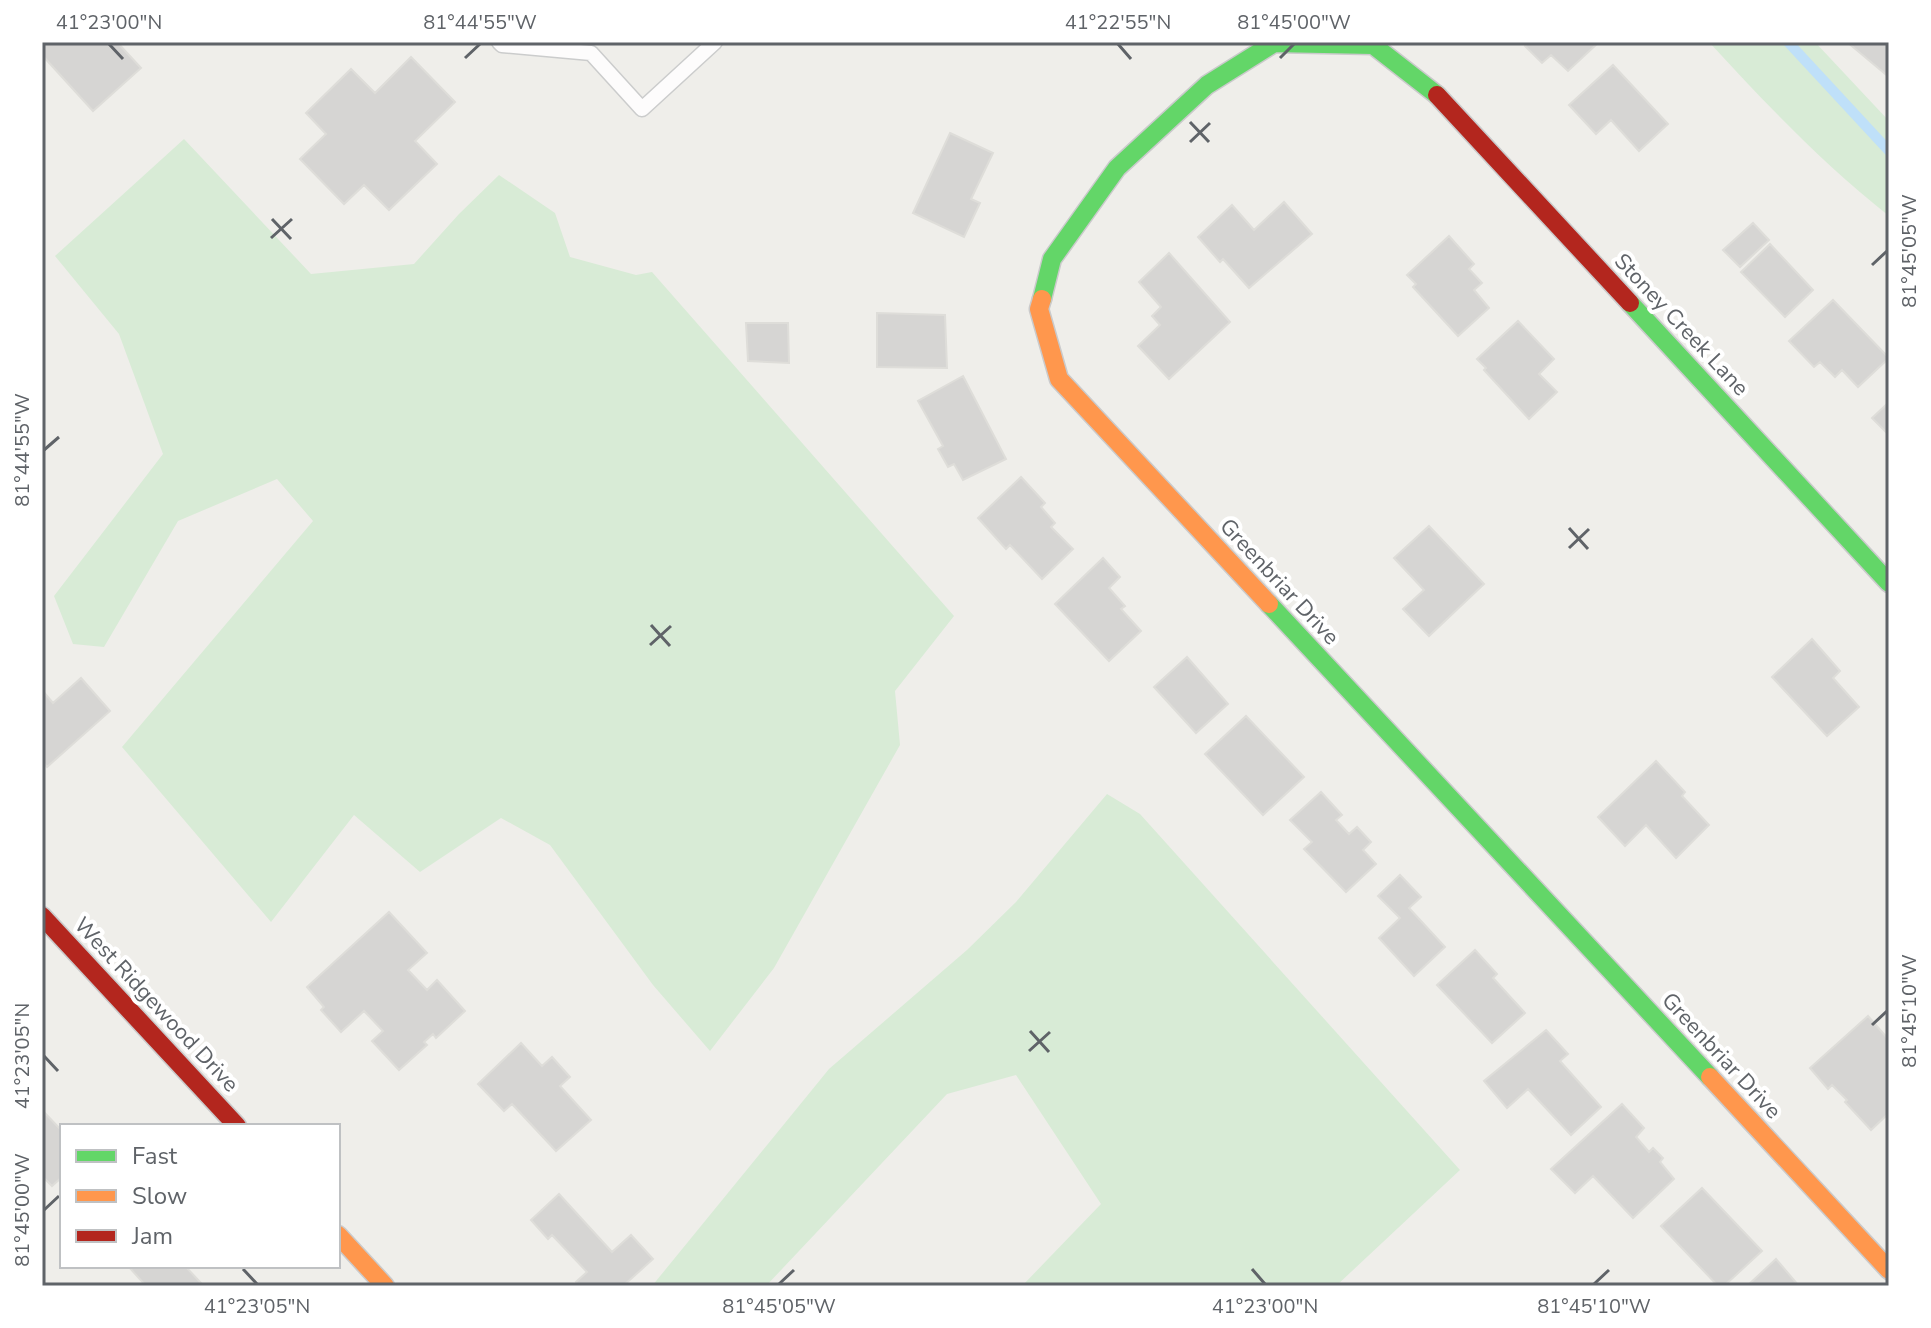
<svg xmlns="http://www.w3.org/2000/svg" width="1931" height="1328" font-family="'Nunito Sans',sans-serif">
  <rect width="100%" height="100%" fill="#efeeea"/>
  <path fill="#d8ebd6" d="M1709,42H1815L1889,121V216C1823,164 1766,104 1709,42Z
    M184,139L311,274L414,264L459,214L499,175L555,213L570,257L636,275L652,272L954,616L895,691L900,745L774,968L710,1051L653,985L550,845L501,818L420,872L354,815L271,922L122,747L313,521L277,479L178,521L104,647L73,644L54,596L163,454L119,334L55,256Z
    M1107,794L1140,814L1460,1170L1336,1286H1022L1101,1204L1016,1075L947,1094L766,1286H652L829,1069L967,950L1016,902Z"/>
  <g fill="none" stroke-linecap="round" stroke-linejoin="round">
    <path stroke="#bfe0f9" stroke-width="10" d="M1788,42L1889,151"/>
  </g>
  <path fill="#d6d5d3" stroke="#deddd9" stroke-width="2" d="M42,42H117L141,68L93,111L42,55Z
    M1529,42H1597L1598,43L1568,71L1551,55L1542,63L1525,46Z
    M1847,42H1889V77Z
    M411,57L455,102L415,141L437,164L389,210L364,185L344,204L300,159L326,134L306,113L351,69L375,93Z
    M1613,65L1668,124L1639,151L1611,120L1596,134L1569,105Z
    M950,133L993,153L971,199L980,203L964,237L913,213Z
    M1284,202L1312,234L1249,288L1223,259L1220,262L1198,237L1232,205L1254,230Z
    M1753,223L1769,240L1740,267L1723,250Z
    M1449,236L1474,264L1469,269L1482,283L1474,290L1489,308L1458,336L1413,287L1416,284L1407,275Z
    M1770,244L1813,290L1785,317L1741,272Z
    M1169,253L1230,322L1169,379L1138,346L1160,325L1152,316L1161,307L1139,282Z
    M1833,300L1889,358L1858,387L1842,370L1835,377L1820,362L1814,367L1789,341Z
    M877,313L945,315L947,368L877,367Z
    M1518,321L1554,359L1539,374L1557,392L1529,419L1484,370L1486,368L1477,359Z
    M746,323H788L789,363L748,361Z
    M963,376L1006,459L963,480L954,464L948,467L938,449L943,446L918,401Z
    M1889,402V435L1872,418Z
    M1021,477L1045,503L1041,507L1055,523L1051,527L1073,549L1042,579L1010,545L1006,549L978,518Z
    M1429,526L1484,584L1429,636L1403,609L1424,590L1394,558Z
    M1103,558L1120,577L1109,588L1125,606L1121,609L1141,631L1109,661L1055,604Z
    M1812,639L1840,671L1833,678L1859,707L1827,736L1772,677Z
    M1187,657L1228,704L1196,733L1154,687Z
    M81,678L110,711L47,767L42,761V690L53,703Z
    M1246,716L1304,777L1263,815L1205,754Z
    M1656,761L1685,792L1682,796L1709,825L1676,858L1646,825L1625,846L1598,817Z
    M1321,792L1342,815L1336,820L1349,834L1357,827L1371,842L1363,850L1376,864L1346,892L1304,849L1312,842L1290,820Z
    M1400,875L1421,897L1409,908L1445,947L1414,976L1379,938L1400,918L1378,896Z
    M389,912L427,953L408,970L427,990L437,980L465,1011L436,1038L433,1034L424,1042L427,1045L399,1070L372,1041L383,1031L364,1011L341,1032L321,1010L324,1007L307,987Z
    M1475,950L1497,974L1493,978L1525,1013L1492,1043L1437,985Z
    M1868,1016L1889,1040V1113L1871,1130L1845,1102L1847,1100L1832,1085L1828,1089L1810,1068Z
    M1546,1030L1568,1054L1560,1061L1601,1107L1571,1135L1528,1089L1507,1108L1484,1081Z
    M521,1043L542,1066L552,1057L570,1077L560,1086L591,1120L556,1151L512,1104L504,1111L478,1084Z
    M1622,1104L1644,1128L1636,1137L1649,1152L1653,1148L1663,1158L1660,1162L1674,1179L1633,1218L1593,1176L1575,1193L1551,1169Z
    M42,1110L62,1131V1177L52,1186L42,1176Z
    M1702,1188L1762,1251L1724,1286H1718L1661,1226Z
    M559,1194L612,1252L631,1235L653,1259L623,1286H579L576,1282L587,1272L552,1235L548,1239L531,1220Z
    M1776,1259L1799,1286H1747Z
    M128,1266H185L202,1284L146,1286Z"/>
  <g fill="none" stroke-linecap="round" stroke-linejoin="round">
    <g stroke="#cbcccc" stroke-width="17">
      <path id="lane" d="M499,42L502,45L591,53L642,109L715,42"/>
    </g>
    <g stroke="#cacacb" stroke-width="21">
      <path id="fast" d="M1042,299L1052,259L1117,168L1207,85L1274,43L1373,45L1437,95
        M1630,303L1889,583
        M1269,604L1710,1077"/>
    </g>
    <g stroke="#cacacb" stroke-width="21">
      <path id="slow" d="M1042,299L1039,309L1059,379L1269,604
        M1710,1077L1889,1270
        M338,1235L385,1286"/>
    </g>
    <g stroke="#cacacb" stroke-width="21">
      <path id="jam" d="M1437,95L1630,303
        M42,916L237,1126"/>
    </g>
    <use href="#lane" stroke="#fdfcfc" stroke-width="14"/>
    <use href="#fast" stroke="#63d668" stroke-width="18"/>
    <use href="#slow" stroke="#ff974d" stroke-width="18"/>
    <use href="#jam" stroke="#b3261e" stroke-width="18"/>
  </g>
  <path fill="none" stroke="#5f6368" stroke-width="3" d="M109,44L123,59M1118,44L1131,59M465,58L480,44M1280,58L1294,44M1190,122L1209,142M1190,142L1210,123M272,219L291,239M271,238L292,219M1872,265L1887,251M44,450L59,437M1569,528L1588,549M1569,548L1589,529M651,625L670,646M650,645L671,626M1872,1025L1887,1011M1030,1031L1049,1052M1029,1051L1050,1032M44,1056L58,1071M44,1210L59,1196M243,1269L257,1284M1252,1269L1265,1284M779,1284L794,1270M1594,1284L1609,1270"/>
  <g text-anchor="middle" stroke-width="8" stroke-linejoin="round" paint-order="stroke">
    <g font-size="22" fill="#5f6368" stroke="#fff">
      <text transform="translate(1682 324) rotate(47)" y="8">Stoney Creek Lane</text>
      <text transform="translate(1280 581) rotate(47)" y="8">Greenbriar Drive</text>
      <text transform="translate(157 1004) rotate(47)" y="8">West Ridgewood Drive</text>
      <text transform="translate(1722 1055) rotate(47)" y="8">Greenbriar Drive</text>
    </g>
  </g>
  <rect width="1931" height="1328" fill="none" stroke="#ffffff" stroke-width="88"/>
  <rect x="60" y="1124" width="280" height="144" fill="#ffffff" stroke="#bfc1c3" stroke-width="2"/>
  <rect x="76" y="1150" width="40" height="12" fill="#63d668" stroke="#bfc1c3" stroke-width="2"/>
  <text x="132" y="1164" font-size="24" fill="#5f6368">Fast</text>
  <rect x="76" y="1190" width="40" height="12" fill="#ff974d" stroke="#bfc1c3" stroke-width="2"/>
  <text x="132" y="1204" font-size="24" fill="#5f6368">Slow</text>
  <rect x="76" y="1230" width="40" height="12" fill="#b3261e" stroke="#bfc1c3" stroke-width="2"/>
  <text x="132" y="1244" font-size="24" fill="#5f6368">Jam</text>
  <rect x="44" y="44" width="1843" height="1240" fill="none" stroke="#5f6368" stroke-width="3"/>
  <g font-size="20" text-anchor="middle" fill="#5f6368">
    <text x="109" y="29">41°23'00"N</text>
    <text x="480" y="29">81°44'55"W</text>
    <text x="1118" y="29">41°22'55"N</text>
    <text x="1294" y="29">81°45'00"W</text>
    <text transform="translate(1909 251) rotate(-90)" y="7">81°45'05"W</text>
    <text transform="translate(22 450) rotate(-90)" y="7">81°44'55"W</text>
    <text transform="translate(1909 1011) rotate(-90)" y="7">81°45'10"W</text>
    <text transform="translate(22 1056) rotate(-90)" y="7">41°23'05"N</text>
    <text transform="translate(22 1210) rotate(-90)" y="7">81°45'00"W</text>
    <text x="257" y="1313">41°23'05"N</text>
    <text x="779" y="1313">81°45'05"W</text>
    <text x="1265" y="1313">41°23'00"N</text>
    <text x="1594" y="1313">81°45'10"W</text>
  </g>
</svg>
